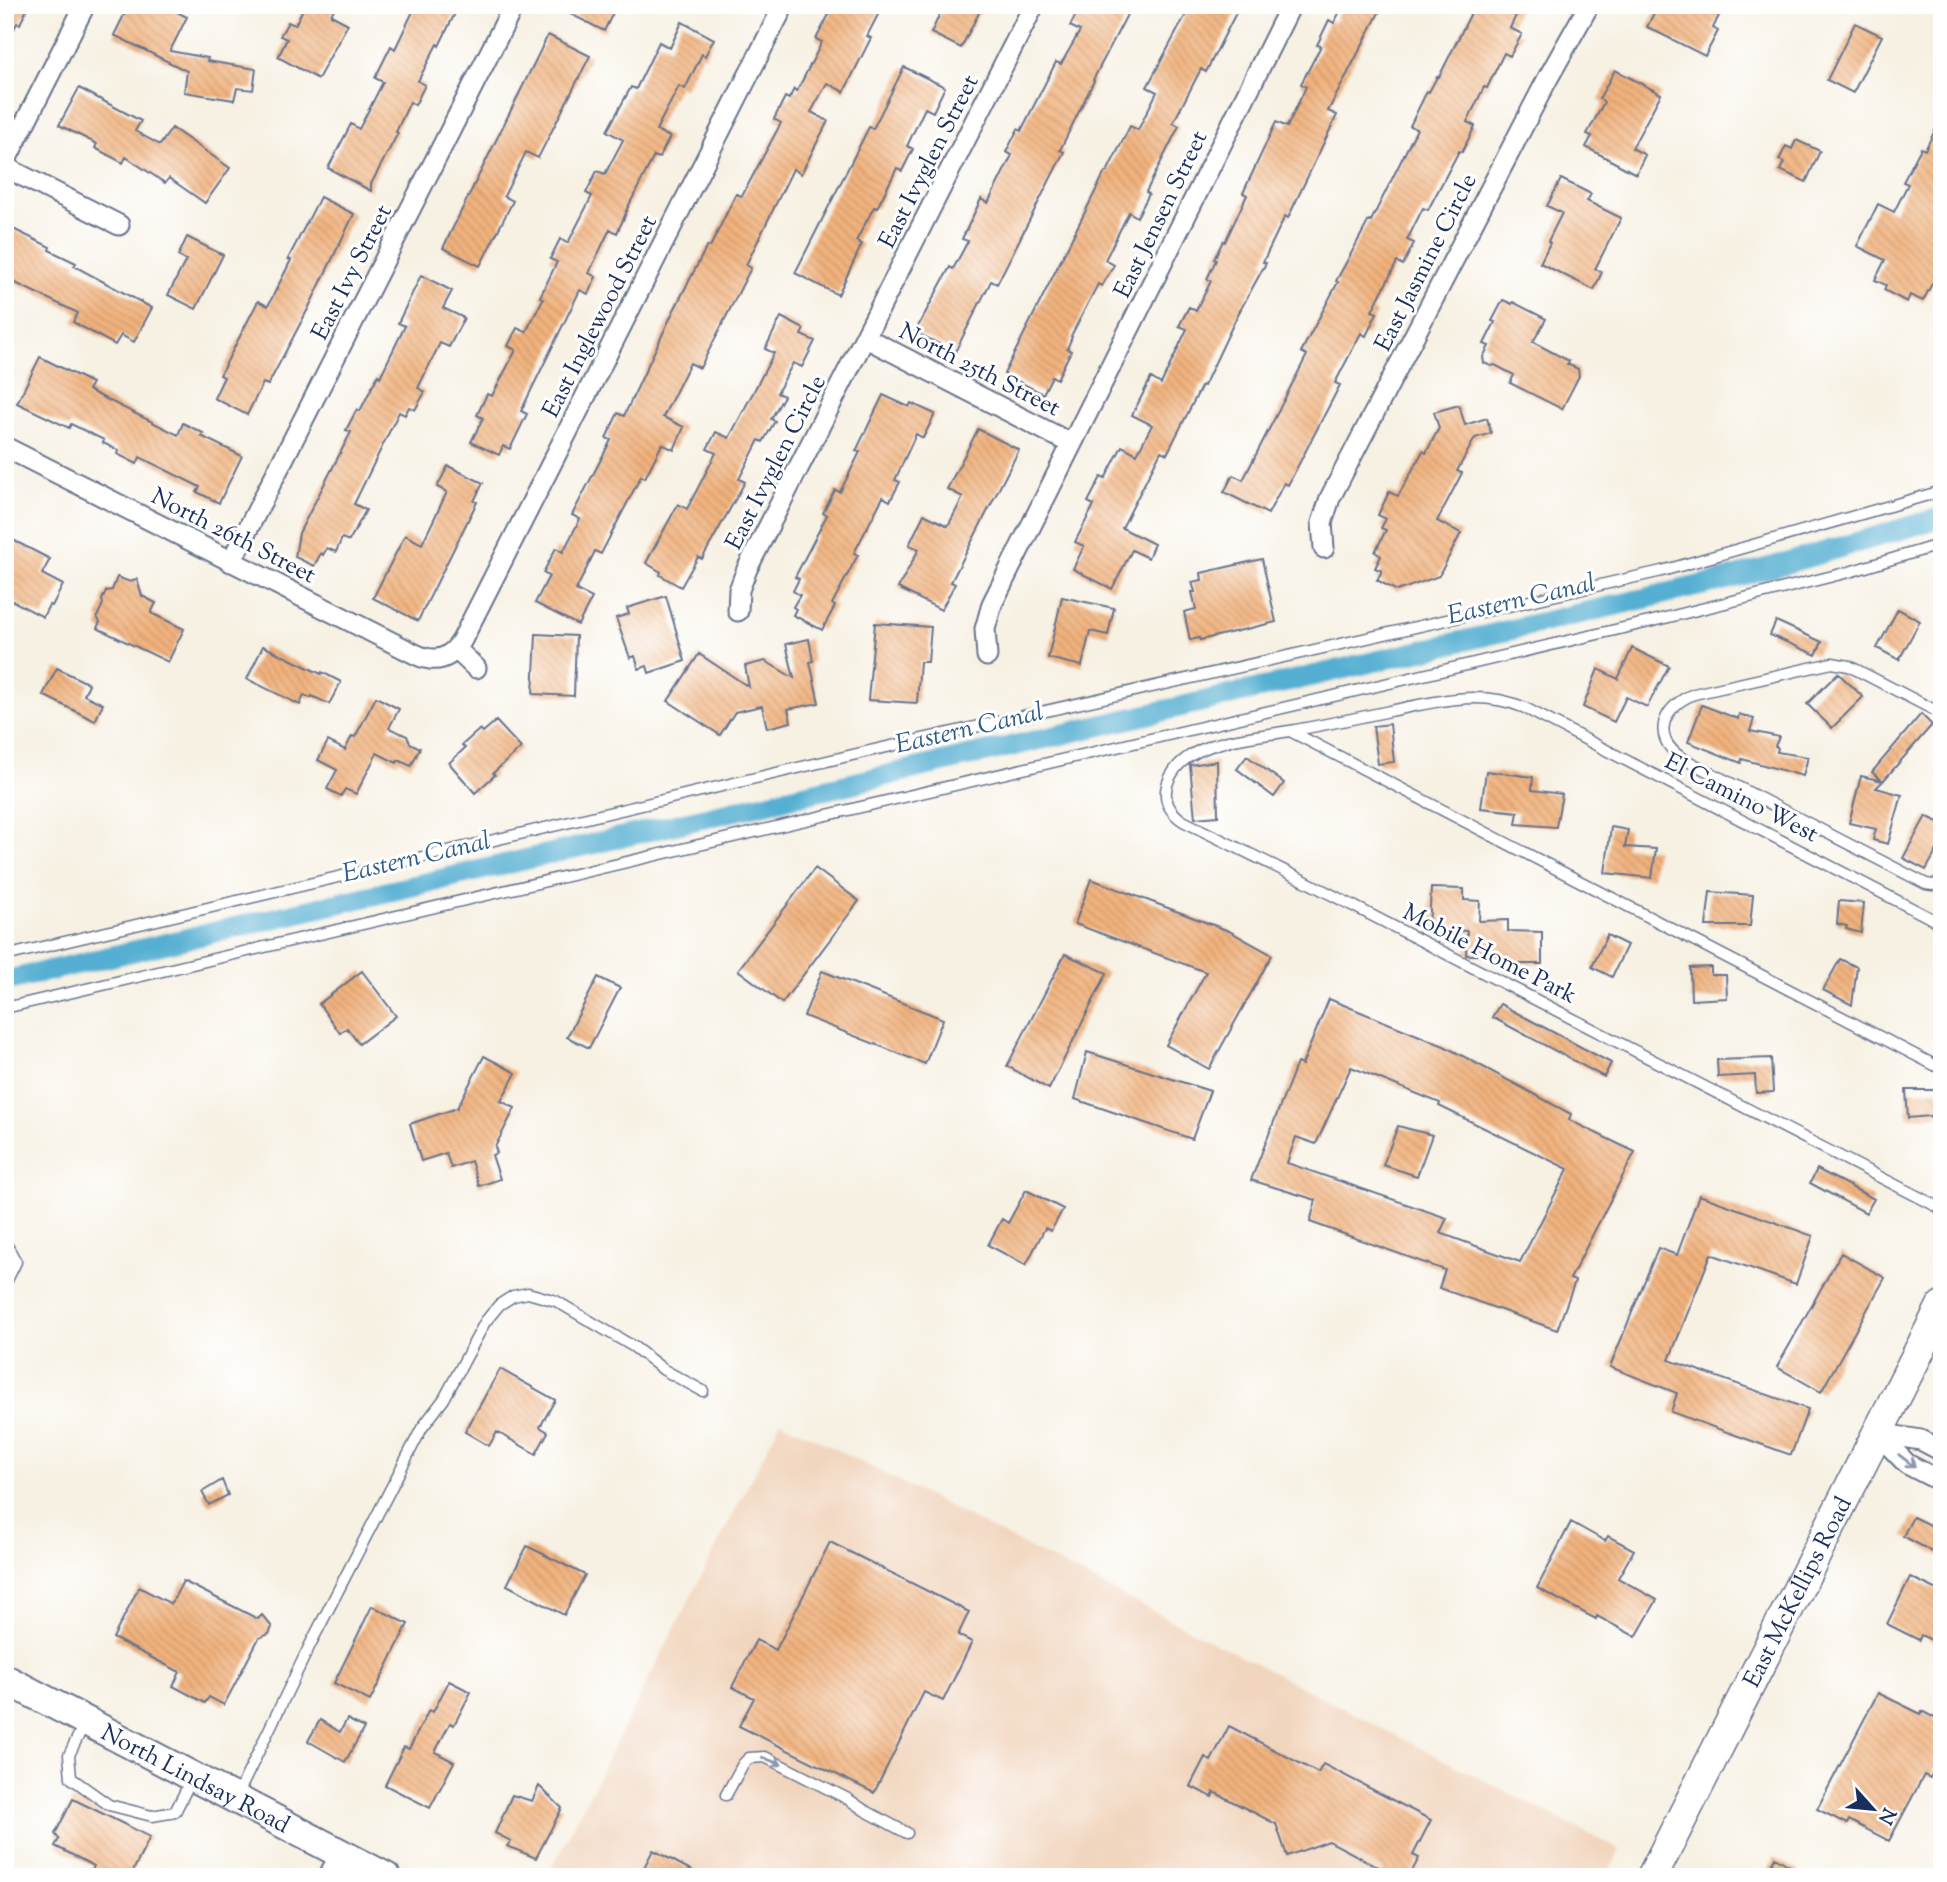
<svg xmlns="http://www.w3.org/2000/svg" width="1947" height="1882" font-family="'Sorts Mill Goudy',serif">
  <defs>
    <pattern id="building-back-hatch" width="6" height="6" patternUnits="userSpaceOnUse" patternTransform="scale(1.75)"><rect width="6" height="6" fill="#f1b27d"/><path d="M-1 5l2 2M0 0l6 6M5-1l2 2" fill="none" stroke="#ce996e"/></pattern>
  </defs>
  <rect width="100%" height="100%" fill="#fff"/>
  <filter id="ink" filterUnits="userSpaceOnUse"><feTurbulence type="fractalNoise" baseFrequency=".0143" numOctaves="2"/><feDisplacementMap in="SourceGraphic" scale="14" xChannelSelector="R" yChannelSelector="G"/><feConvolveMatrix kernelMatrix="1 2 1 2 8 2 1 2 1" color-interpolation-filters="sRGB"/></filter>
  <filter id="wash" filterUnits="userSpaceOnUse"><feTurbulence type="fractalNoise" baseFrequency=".00686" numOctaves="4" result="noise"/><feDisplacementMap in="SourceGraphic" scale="28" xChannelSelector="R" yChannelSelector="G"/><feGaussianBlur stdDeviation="1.57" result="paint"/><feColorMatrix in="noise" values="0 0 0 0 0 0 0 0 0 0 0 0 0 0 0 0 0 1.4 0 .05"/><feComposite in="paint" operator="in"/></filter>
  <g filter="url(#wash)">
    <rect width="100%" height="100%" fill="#f7f1e3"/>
    <path fill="#f1d5bd" d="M781,1421L1620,1850L1608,1873L1605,1877H547Z"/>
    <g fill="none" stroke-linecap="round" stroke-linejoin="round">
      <path stroke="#54afd2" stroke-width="21" d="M5,981L1728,579L1801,559L1942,517"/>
    </g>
    <g id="blocks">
      <path fill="url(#building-back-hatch)" fill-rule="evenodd" d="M5,5H29L20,24L17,23L5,47Z
        M129,5H163L187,17L170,51L208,58L207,61L256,69L253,90L237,88L234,100L184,92L187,71L114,35Z
        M305,5H336L331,15L348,24L318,79L278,57L287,39L280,36L288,22L295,25Z
        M416,5H459L439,46L437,44L418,81L425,85L415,105L410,102L396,132L398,133L371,184V191L328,168L351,124L359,129L383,82L375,78L391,46L395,49Z
        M553,5H617L604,31Z
        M834,5H883L867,36L871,38L844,92L827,83L811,112L828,121L801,174L793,169L746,265L751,268L700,368L690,363L663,417L684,427L674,450L662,444L645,478L641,476L601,554L595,551L576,590L592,598L578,625L535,603L549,576L543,573L556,548L563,552L580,519L572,515L611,440L606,438L618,413L624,416L673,312L707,246L710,247L736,194L742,196L781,123L774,119L785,97L789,99L794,89L797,91L822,42L816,39Z
        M944,5H983L961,48L931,33Z
        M1081,5H1132L1093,80L1094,81L1060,150L1064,152L1033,213L997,284L991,281L955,352L915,332L950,267L953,269L968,241L962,239L981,199L988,203L1012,155L1006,152L1018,129L1021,131L1056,62L1061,64L1080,31L1070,26Z
        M1191,5H1240L1206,72L1201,69L1173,123L1179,126L1146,192L1149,194L1137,217L1129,212L1105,260L1114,265L1102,286L1098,284L1071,336L1072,337L1067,349L1071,351L1057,379L1052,376L1043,394L1004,374L1105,172H1107L1130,126L1138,130L1157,92L1147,87Z
        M1343,5H1383L1328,111L1337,115L1288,218L1285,216L1263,262L1266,263L1237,316L1204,386L1202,385L1167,454L1161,451L1122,528L1154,544L1148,558L1132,550L1112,589L1073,569L1084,546L1075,542L1094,505L1088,502L1101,477L1105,479L1122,446L1137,454L1152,425L1132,415L1151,378L1161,384L1187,329L1179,326L1189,307L1196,311L1211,281L1207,279L1216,260L1214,259L1223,241L1225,242L1247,195L1243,193L1276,122L1287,127L1306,87L1301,84L1321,46L1317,45L1329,20L1334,23Z
        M1475,5H1521L1510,28L1522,34L1510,56L1504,53L1487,88L1484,87L1467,122L1475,126L1462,152L1459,151L1428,210L1423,208L1407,240L1414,243L1403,265L1397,262L1372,311L1377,313L1366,336L1361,333L1335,383L1340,385L1288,485L1284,483L1268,514L1224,492L1233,475L1243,480L1307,355L1301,352L1338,282L1336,281L1347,261L1369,220L1371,221L1417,129L1410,126L1427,91L1429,92L1437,77H1439Z
        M1658,5H1724L1713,28L1718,31L1705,56L1647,27Z
        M682,22L714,39L705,56L702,54L685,89L679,86L656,130L670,137L659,158L654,156L626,211H627L617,233L610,229L589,273L596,277L588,294L580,290L521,411L527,414L510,449L503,446L499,455L471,442L483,418L477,415L487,394L492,396L516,350L508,346L517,328L526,332L543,299L540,297L557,262L550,259L560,239L567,243L569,241L592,196L586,193L597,171L605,174L623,140L607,131L631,87L636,89L659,42L670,48Z
        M1855,23L1882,36L1853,93L1827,80Z
        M548,35L590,56L538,158L526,152L504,196L513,201L480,266L443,248Z
        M904,67L945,87L933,112L925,108L907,146L913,149L902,171L897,168L877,208L874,207L856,241L862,244L838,295L795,273L869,127L873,129Z
        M1615,70L1661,94L1632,148L1645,155L1636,174L1586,147L1592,136L1587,134L1604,102L1599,99Z
        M79,88L141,121L135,131L160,145L172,128L230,168L205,203L169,178L165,183L126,157L123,163L95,148L97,144L59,125Z
        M1942,117V282L1935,278L1923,301L1910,295L1907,302L1884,290L1886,285L1875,280L1885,260L1857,246L1878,204L1894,212L1908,184L1903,182L1921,148L1925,150Z
        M1796,140L1820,151L1806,182L1780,170L1784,162L1779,160L1786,146L1792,149Z
        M1561,179L1591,194L1587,201L1621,218L1595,269L1602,272L1594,290L1540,263L1550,243L1548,241L1562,213L1547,206Z
        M320,197L354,214L308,309L268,385L263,383L247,415L214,398L224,377L220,375L258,301L268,306L291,260L288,259Z
        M5,225L50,247L49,250L76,263L74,266L152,308L134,342L121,335L115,345L73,322L78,313L5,278Z
        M187,237L223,255L196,309L168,295L186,260L178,256Z
        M421,275L452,291L443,308L464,318L449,347L440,343L418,388L425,392L415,410L409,407L405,415L399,412L354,504L366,510L349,541L342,538L336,552L327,548L323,555L321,553L314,566L295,557L299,533L351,432L346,430L357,409L360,411L378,375L380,377L405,326L398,323Z
        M1503,300L1512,304L1513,302L1546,319L1533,342L1569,361L1567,364L1578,369L1579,376L1562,409L1510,383L1514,375L1495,365L1491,366L1484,363L1483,357L1489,346L1484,344L1495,322L1492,321Z
        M781,317L804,329L801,335L815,341L802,367L793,363L777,393L784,396L771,419L775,421L763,442L759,440L739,479L745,482L702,559L698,557L681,587L660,575L661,572L646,563L678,504L687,509L716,453L707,449L716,432L729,438L774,353L765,349Z
        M40,357L92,383L88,390L178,435L183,423L203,433L201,436L242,456L219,503L197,492L200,487L140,457L137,464L117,454L118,450L103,443L104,440L71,424L69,428L17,403Z
        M883,395L909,407L911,403L935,414L923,438L916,434L895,480L900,482L890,501L883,497L854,553L858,555L832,604L835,606L822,630L793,615L796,609L793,607L800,595L793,591L799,579L795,577L827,515L823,513L835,490L840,492L860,452L856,451Z
        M1459,405L1465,425L1487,418L1491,433L1475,438L1457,471L1462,473L1437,521L1461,533L1439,576L1397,591L1377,580L1382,571L1375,568L1381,556L1375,552L1386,530L1381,528L1386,519L1378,515L1389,492L1398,496L1423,451L1426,453L1439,428L1434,412Z
        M978,429L1019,450L951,582L955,584L941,610L898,588L919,549L909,545L924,514L948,526L963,497L947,489Z
        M448,466L483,483L474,501L477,502L418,621L373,598L405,535L422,544L447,492L437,487Z
        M5,536L50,559L42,574L63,585L52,606L49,605L43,617L5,597Z
        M1262,559L1276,622L1200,640L1199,638L1190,640L1184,612L1196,609L1192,592H1195L1192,582L1202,580L1201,573Z
        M117,577L130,582L137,579L142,596L156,603L151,613L184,629L168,662L97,628L100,622L97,617L103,604L102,600L106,591L112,590Z
        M666,596L685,661L649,673L647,666L639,669L635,656L630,658L616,618L629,614L627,608Z
        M1062,597L1114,608L1108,635L1090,631L1082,666L1048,658Z
        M1898,609L1920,621L1899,660L1877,648Z
        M1776,621L1822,642L1816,655L1770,635Z
        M875,623L931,627L928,662H920L917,703L868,700Z
        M536,634L576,636L574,696L533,694Z
        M809,639L813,661L810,662L819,703L788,709L791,722L767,728L762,706L735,712L720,735L668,701L699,654L749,687L745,666L765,661L794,678L786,644Z
        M263,646L321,674L322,672L341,682L329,704L312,696L311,698L304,695L300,705L247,679Z
        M1632,648L1669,666L1647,707L1626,697L1614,722L1583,707L1598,669L1618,679Z
        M57,668L89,684L84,695L103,704L95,721L43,695Z
        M1838,673L1863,697L1832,728L1807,704Z
        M376,697L399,709L389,728L407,736L410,743L420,748L411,766L398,760L397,763L377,753L356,794L345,789L341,796L327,789L337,770L318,760L328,741L345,750L352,736L355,737Z
        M1702,705L1738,719L1739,714L1754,719L1750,731L1779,737L1775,746L1778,748L1777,752L1808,757L1803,776L1742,759L1741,763L1688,742Z
        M1921,714L1932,725L1883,781L1872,772Z
        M496,721L521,748L493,773L495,775L475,793L449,763L465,748L462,745L480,729L483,732Z
        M1390,724L1394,762L1378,764L1373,726Z
        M1247,756L1284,783L1274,797L1237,769Z
        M1217,761L1218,816L1195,818L1190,765Z
        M1486,771L1533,777L1532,790L1562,794L1556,827L1516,824L1518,812L1481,808Z
        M1861,776L1883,781L1876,788L1902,795L1888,844L1873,840L1876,829L1849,823Z
        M1926,816L1942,824V841L1926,870L1903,858Z
        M1611,827L1628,830L1625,847L1656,849L1652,878L1605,873Z
        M815,868L859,901L782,1003L738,970Z
        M1091,879L1229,931L1272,955L1209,1069L1166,1045L1206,972L1075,924Z
        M1431,888L1464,889V900L1480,901L1479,921L1508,920V931L1542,932V964H1499V955H1466L1467,931L1429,929Z
        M1710,892L1753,895L1750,926H1706Z
        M1839,901L1864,903L1861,933L1846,929L1847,926L1837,924Z
        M1607,935L1627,945L1612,977L1592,967Z
        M1065,954L1107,973L1049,1089L1007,1066Z
        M1840,959L1857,967L1852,1005L1823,990Z
        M1711,967V975H1726L1727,998L1691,1000L1690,968Z
        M362,971L396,1016L359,1044L347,1028L340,1033L319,1004Z
        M822,971L943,1019L925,1064L804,1016Z
        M598,977L620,988L589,1048L567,1037Z
        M1329,999L1444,1046L1571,1114L1569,1120L1635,1152L1570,1279L1575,1281L1557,1330L1439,1288L1445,1270L1310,1222L1316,1200L1251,1180L1297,1063L1302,1065ZM1351,1067L1440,1103L1439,1106L1568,1169L1520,1262L1440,1233L1447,1218L1287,1163L1296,1137L1316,1144Z
        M1500,1004L1611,1063L1604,1077L1492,1017Z
        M1087,1052L1210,1091L1192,1139L1075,1099Z
        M484,1056L516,1073L501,1101L515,1108L495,1147L497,1153L492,1155L500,1179L479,1186L471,1161L451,1168L446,1153L421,1161L410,1124L457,1108Z
        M1771,1058L1773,1092L1756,1093L1755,1075L1718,1077L1717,1060Z
        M1906,1090H1942V1115L1908,1118Z
        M1398,1126L1432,1135L1417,1176L1383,1165Z
        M1817,1169L1874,1199L1866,1213L1810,1183Z
        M1026,1190L1063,1209L1051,1231L1045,1228L1026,1265L988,1245L1002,1219L1008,1223Z
        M1699,1195L1813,1236L1796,1284L1711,1254L1669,1360L1808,1409L1791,1455L1671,1412L1677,1393L1610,1367L1658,1248L1677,1255Z
        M1841,1253L1885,1278L1821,1392L1777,1367Z
        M500,1369L555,1400L540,1427L548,1432L536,1454L497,1432L489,1446L465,1432Z
        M222,1480L228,1495L209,1505L202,1492Z
        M1913,1517L1942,1531V1557L1903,1536Z
        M1571,1522L1605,1541L1608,1536L1634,1550L1618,1578L1657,1600L1636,1637L1597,1616L1596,1619L1537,1588Z
        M830,1542L969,1612L958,1635L972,1642L943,1701L924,1692L874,1793L739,1726L754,1698L732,1687L756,1640L776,1650Z
        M527,1546L585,1575L564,1615L507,1585Z
        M1910,1577L1942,1592V1645L1921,1635L1919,1640L1887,1624Z
        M183,1581L258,1619L262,1615L272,1627L269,1634L259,1638L224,1705L209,1697L205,1703L173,1686L180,1672L113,1638L139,1587L171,1604Z
        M372,1606L408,1624L370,1701L334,1683Z
        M449,1681L471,1692L454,1725L450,1723L435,1752L454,1762L430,1808L385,1785L404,1747L409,1749L429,1710L433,1712Z
        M1878,1693L1921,1714L1922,1711L1942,1722V1756L1930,1778L1924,1775L1889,1841L1849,1820L1847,1824L1817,1809Z
        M347,1719L364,1728L345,1762L308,1741L320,1720L340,1732Z
        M1229,1726L1318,1773L1323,1764L1431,1820L1413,1855L1419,1858L1409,1877H1381L1384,1870L1329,1841L1287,1856L1276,1824L1214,1792L1212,1797L1190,1786L1205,1757L1211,1761Z
        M539,1786L562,1808L536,1858L507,1846L511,1841L495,1833L512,1795L532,1801Z
        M73,1799L150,1837L130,1877H89L94,1866L55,1846L59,1839L55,1834Z
        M653,1850L704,1877H639Z
        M1775,1857L1808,1877H1764Z"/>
    </g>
  </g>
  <g filter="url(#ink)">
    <use href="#blocks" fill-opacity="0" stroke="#68738d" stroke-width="2"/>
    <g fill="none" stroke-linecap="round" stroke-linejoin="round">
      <g stroke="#68738d" stroke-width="13">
        <path id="lane" d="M1942,714L1849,666L1832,663L1694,694C1663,706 1650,737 1682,758L1926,884L1933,885L1942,884
          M1290,731C1323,725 1357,718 1390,711C1435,702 1479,689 1523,707L1942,924
          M5,956L865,752L1662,571L1942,491
          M5,1008L1649,622L1849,572L1942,544
          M1942,1069L1290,731C1250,738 1181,739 1167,785C1163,801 1170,812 1183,821L1303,880L1942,1209
          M5,1242L16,1262L5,1284
          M85,1722L69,1755L71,1778L109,1805L152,1816L175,1812L191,1780
          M726,1795L743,1764L749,1758L765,1757L848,1799L864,1810L907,1833
          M236,1798L310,1645L422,1428L444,1399L485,1322L499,1305L513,1296L528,1293L556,1301L634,1347L664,1370L703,1391"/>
      </g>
      <g stroke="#68738d" stroke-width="23">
        <path id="street" d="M5,162L85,5
          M5,167L119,225
          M866,338L1072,444
          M5,447L417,655C437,664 451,658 462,640L784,5
          M1324,548L1322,523L1330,498L1548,78L1589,5
          M231,562L514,5
          M738,611L739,590L747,569L1034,5
          M456,649L476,668
          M987,656L985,629L992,604L1291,5
          M1877,1433L1907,1464L1942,1482
          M1877,1433L1921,1440L1942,1451
          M328,1877L341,1853"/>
      </g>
      <g stroke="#68738d" stroke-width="32">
        <g id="secondary">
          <path id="s1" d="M5,1679L386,1877"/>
        </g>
      </g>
      <g stroke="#68738d" stroke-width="33">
        <g id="primary">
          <path id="s2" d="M1652,1877L1942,1306"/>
        </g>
      </g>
      <use href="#lane" stroke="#fff" stroke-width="10"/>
      <use href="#street" stroke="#fff" stroke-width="19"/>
      <use href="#secondary" stroke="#fff" stroke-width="28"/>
      <use href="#primary" stroke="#fff" stroke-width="30"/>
    </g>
    <defs><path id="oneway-shaft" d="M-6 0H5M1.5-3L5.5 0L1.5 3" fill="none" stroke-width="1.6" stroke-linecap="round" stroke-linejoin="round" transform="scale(1.75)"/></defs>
    <g stroke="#8d97ae">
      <use href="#oneway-shaft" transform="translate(1907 1461) rotate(38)"/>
      <use href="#oneway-shaft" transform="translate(772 1761) rotate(21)"/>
    </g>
  </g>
  <g text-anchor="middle" stroke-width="6" stroke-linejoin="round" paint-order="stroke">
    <g font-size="24" fill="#1b2f5e" stroke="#fff">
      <text transform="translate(928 161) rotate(-63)" y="8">East Ivyglen Street</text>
      <text transform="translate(1160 214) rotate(-64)" y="8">East Jensen Street</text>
      <text transform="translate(1425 262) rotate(-63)" y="8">East Jasmine Circle</text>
      <text transform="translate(351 272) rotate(-63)" y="8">East Ivy Street</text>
      <text transform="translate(599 316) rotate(-63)" y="8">East Inglewood Street</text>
      <text transform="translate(980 369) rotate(27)" y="8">North 25th Street</text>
      <text transform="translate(775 462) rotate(-63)" y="8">East Ivyglen Circle</text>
      <text transform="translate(234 535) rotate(27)" y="8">North 26th Street</text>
      <text transform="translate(1742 797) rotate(27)" y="8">El Camino West</text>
      <text transform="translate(1490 953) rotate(27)" y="8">Mobile Home Park</text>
      <text dy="8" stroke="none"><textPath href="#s2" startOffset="320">East McKellips Road</textPath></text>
      <text dy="8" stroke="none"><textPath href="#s1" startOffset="215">North Lindsay Road</textPath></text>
    </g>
    <g font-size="26" font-style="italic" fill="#2f5c87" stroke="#fff">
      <text transform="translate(1521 598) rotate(-13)" y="9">Eastern Canal</text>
      <text transform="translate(969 727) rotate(-13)" y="9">Eastern Canal</text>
      <text transform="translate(416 856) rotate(-13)" y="9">Eastern Canal</text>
    </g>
  </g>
  <rect width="1947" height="1882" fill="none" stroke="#fff" stroke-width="28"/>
  <g transform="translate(1873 1809) rotate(117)" stroke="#ffffff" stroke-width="5" paint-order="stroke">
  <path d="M0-5L12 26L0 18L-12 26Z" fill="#1b2f5e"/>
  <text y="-10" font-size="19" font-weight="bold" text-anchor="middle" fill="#1b2f5e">N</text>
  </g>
</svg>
